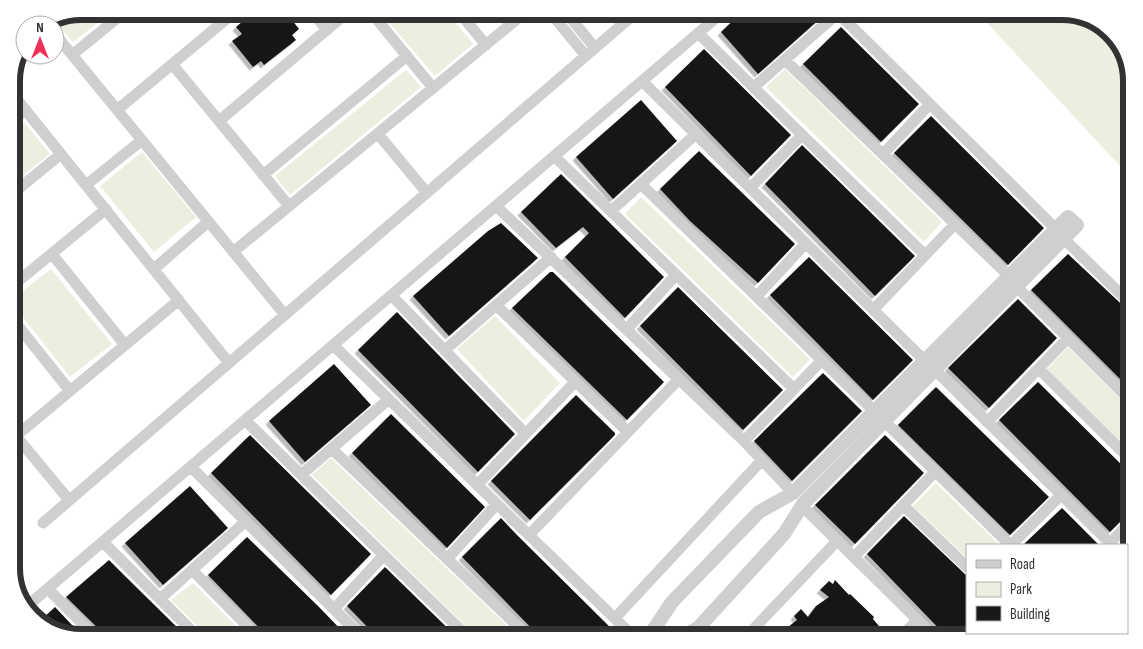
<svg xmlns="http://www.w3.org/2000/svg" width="1143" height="649" font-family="'Sofia Sans Condensed',sans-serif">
  <defs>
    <filter id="shadow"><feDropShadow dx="-3.5" dy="3.5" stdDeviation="0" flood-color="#0004"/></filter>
  </defs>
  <rect width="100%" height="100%" fill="#fff"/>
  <path fill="#eaefe0" d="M81,11H113L73,42L55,22Z
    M379,11H446L473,44L435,76Z
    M976,11H1062L1097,20L1122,46L1132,77V179Z
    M785,69L942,222L924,242L766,87Z
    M406,70L421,87L290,195L275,176Z
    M24,122L50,154L11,185V132Z
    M142,152L196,217L154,252L100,186Z
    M641,197L810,359L793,377L625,214Z
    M51,269L112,344L70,377L11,302V300Z
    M495,316L560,383L524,421L457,349Z
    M1068,347L1132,410V453L1047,369Z
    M331,458L520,638H478L312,475Z
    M936,483L1000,545H967V558L913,506Z
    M193,583L248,638H210L171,600Z"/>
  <path fill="#191919" filter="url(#shadow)" d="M255,11H285L299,29L292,35L296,40L264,65L261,61L253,67L232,41L242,34L236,27Z
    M743,11H818L823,16L758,74L721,32Z
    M841,27L919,104L881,142L803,64Z
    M704,49L791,135L751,176L665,87Z
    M641,100L677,141L613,199L576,157Z
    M931,116L1044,228L1008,265L894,153Z
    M802,145L915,256L875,296L765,184Z
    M699,151L795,244L758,283L690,221L660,189Z
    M561,174L664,277L625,318L565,257L589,233L583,227L556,248L521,212Z
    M501,223L538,258L449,336L413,296L488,231Z
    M1068,254L1132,314V391L1031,290Z
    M809,257L913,360L873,400L770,295Z
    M550,272H553L664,382L627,420L512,308Z
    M678,287L783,390L743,430L640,326Z
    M1018,299L1057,338L989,408L948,368Z
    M397,312L515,434L478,472L358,350Z
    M334,364L371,405L305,462L269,421Z
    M823,373L862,411L792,481L754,441Z
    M1038,382L1132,475V512L1127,515L1110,532L999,420Z
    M936,387L1049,497L1010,535L898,425Z
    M576,395L615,433V435L530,520L491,481Z
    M391,414L485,507L447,548L352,453Z
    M250,435L371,554L331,595L211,473Z
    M885,435L924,473L855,544L815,505Z
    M190,486L228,528L163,585L125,543Z
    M1062,508L1099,545H1023L1042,527Z
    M904,516L967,576V638H948L867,554Z
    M501,518L517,535L621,638H541L462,557Z
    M1132,534V552L1127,545L1123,543Z
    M247,537L318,606L349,638H269L208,575Z
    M109,560L126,577L188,638H108L66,597Z
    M385,567L428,609L458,638H378L347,606Z
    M835,580L849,595L850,594L874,617L873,619L884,632L879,638H798L788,627L797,620L794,616L801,609L808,617L816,606L829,597L820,590L829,581L833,584Z
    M55,607L71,624L86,638L46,629L39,622Z"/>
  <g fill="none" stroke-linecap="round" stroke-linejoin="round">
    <path stroke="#cfcfcf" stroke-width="11" d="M311,11L327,30
      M370,11L433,88
      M458,11L486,45
      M549,11L586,56
      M565,11L595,48
      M836,11L1056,229
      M698,33L925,255
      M55,34L285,315
      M72,55L126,11
      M785,60L1009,276
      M172,64L289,206
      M642,81L925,361
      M754,87L838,13
      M11,92L229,363
      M117,110L236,11
      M219,121L349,11
      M11,122L26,110
      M378,134L427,193
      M883,154L930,104
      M554,156L794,389
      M263,175L407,56
      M641,184L875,412
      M86,185L142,140
      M750,188L802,135
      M11,195L61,154
      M496,206L744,441L793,493
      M611,211L696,134
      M1063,238L1132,305
      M233,252L527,11
      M52,254L125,345
      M154,269L208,222
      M11,287L106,209
      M1017,287L1132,402
      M391,295L526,434
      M757,296L806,243
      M496,305L628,432
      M873,310L955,224
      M11,317L70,391
      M627,329L676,275
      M333,345L635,638
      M445,350L551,257
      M1039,369L1132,461
      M935,370L1112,545
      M245,420L469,638
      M884,421L1010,545
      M987,422L1068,338
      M11,430L69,500
      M16,436L179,300
      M744,441L822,360
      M332,449L530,638
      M191,467L363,638
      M301,475L389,399
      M477,485L575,382
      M903,505L967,567
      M802,506L936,638
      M43,523L638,11
      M529,535L679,379
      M103,542L199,638
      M1110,543L1132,520
      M1011,545L1061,495
      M854,557L935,472
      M447,559L497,504
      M1127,560L1132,565
      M192,570L259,638
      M48,589L97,638
      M160,599L246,521
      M25,608L724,11
      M334,609L384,555
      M615,618L762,460
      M1035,633L1040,638
      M745,638L837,541
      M900,638L917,620
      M1017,638L1022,633"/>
    <path stroke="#cfcfcf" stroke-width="14" d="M648,638L672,602L759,512L793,493L1068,217L1077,225L803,504L784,534L699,627L681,638"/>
  </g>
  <path d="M0 0H1143V649H0ZM81 20H1062A61 61 0 0 1 1123 81V568A61 61 0 0 1 1062 629H81A61 61 0 0 1 20 568V81A61 61 0 0 1 81 20Z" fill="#fff" fill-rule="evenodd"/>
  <path fill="none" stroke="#323232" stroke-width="6" d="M81 20H1062A61 61 0 0 1 1123 81V568A61 61 0 0 1 1062 629H81A61 61 0 0 1 20 568V81A61 61 0 0 1 81 20Z"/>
  <rect x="966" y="544" width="162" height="90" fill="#ffffff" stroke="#adadad"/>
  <rect x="976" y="560" width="25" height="8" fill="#cfcfcf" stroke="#adadad"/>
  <text x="1010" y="569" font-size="15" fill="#323232">Road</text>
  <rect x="976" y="582" width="25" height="15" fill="#eaefe0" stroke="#adadad"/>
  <text x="1010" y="594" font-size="15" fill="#323232">Park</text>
  <rect x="976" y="606" width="25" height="15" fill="#191919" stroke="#adadad"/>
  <text x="1010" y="619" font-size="15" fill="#323232">Building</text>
  <g transform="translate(40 40)"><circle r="24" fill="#ffffff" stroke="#adadad"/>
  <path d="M0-4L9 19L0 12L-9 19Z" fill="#ed3055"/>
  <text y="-8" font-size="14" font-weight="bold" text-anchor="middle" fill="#323232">N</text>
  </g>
</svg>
